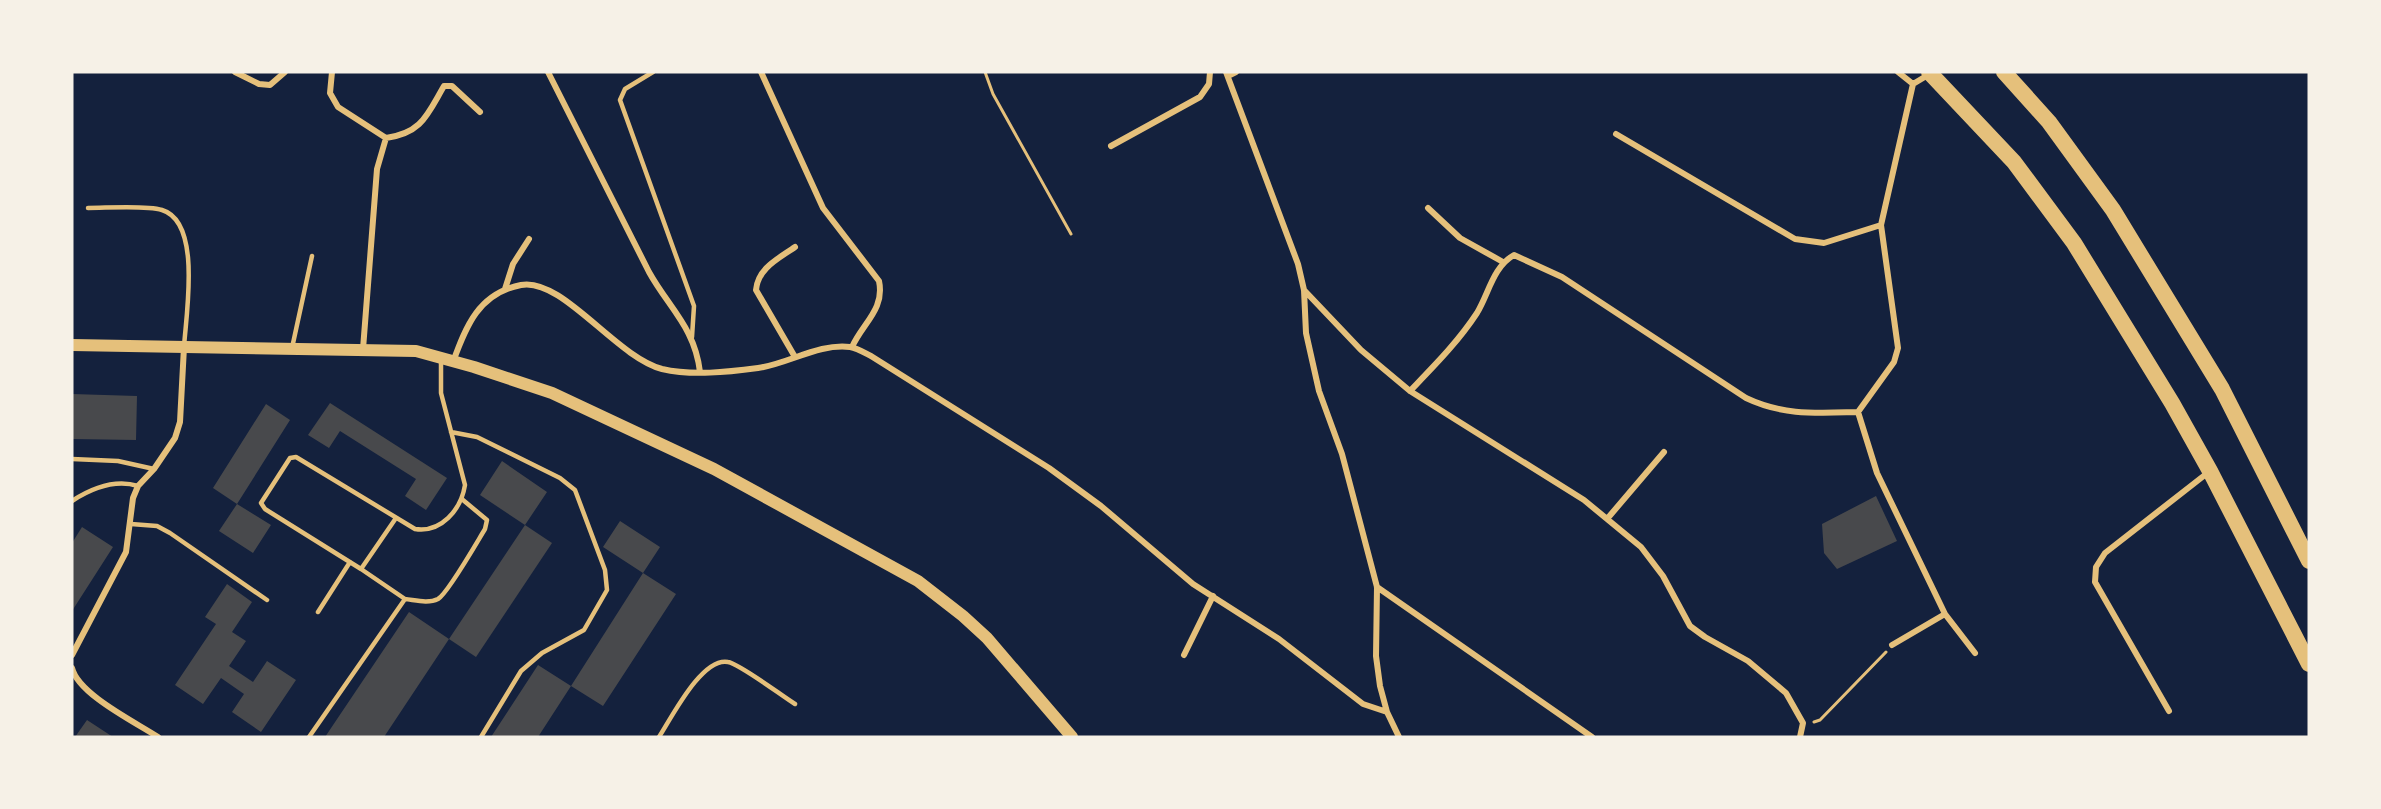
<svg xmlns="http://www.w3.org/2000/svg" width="2381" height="809" font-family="'Asap Condensed',sans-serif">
  <rect width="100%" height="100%" fill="#14213d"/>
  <path fill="#48494c" d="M72,394L137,396L136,440L72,439Z
    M330,403L447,478L426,510L405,496L416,479L340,431L329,448L308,435Z
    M266,404L290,420L237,504L213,488Z
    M502,461L547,492L525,525L552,543L476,657L449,639L525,525L480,495Z
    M1876,496L1897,541L1837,569L1824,553L1822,524Z
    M237,504L271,525L253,553L219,531Z
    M620,521L660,547L643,573L603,547Z
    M82,527L113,547L72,611V543Z
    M643,573L676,594L603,706L571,686Z
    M227,584L252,602L232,632L246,641L229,666L253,682L267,661L296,680L261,732L232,712L244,694L221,678L203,704L175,685L216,624L205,617Z
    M409,612L449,639L384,737H325Z
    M538,665L571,686L538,737H491Z
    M87,720L113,737H75Z"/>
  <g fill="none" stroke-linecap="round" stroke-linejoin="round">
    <path stroke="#e5c07b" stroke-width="3" d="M985,72L993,94L1071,234
      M1814,722L1820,720L1886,652"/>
    <path stroke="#e5c07b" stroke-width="4.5" d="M653,72L625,89L620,100L694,306L692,337
      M88,208C107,208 146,205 162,210C202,222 186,314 184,347
      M292,348L312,256
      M451,432L477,437L560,478L575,490L605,570L607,590L584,630L542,653L521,671L481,737
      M72,459L118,461L154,469
      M72,501C92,488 115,479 138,486
      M396,518L361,569L265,509L261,503L290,458L296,457L415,529C441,533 461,510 465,485L441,393V359
      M131,524L157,526L170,533L267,600
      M361,569L405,599
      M318,612L350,562
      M309,737L405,599C415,600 428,604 438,599C448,593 477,542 485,529L487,520L463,500
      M659,737C672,717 702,657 728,662C740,664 782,696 795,704"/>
    <path stroke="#e5c07b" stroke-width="6" d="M235,72L259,84L270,85L285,72
      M332,72L330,93L338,107L386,138
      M548,72C581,138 615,205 649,272C669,308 695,328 700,372
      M761,72L823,208L879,281C885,309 863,323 852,347
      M1226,72L1298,264L1304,290L1306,333L1319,391L1342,454L1377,587L1376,656L1380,686L1387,712L1399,737
      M1898,72L1913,84
      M1228,76L1236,72
      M1616,134L1795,239L1824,243L1881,225
      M1111,146L1200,97L1209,84L1210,72
      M1428,208L1460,238L1503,262
      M505,289L513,264L529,239
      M1304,290L1361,350L1410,391L1584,500L1641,547L1663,576L1690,626L1705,637L1748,661L1786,693L1803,723L1800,737
      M363,349L377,169L386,138C422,133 427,115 444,86H452L480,112
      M795,357L756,290C758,268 778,259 795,247
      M453,362C466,326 479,293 521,285C562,277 616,357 662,369C692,376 728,372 758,368C788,364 819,343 850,347C857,348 865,353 871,356L1049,468L1101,506L1193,584L1279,639L1363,704L1387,712
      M1410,391C1434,366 1458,342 1477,313C1489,293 1493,267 1514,255L1562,277L1746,398C1784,416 1817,413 1858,412
      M1607,519L1664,452
      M1377,587L1592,737
      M1945,614L1975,653
      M1892,645L1945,614L1877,473L1858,412L1894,362L1898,348L1881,225L1913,84L1928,75
      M72,655L126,552L133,498L138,486L154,469L175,438L180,422L184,347
      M1184,655L1213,596
      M72,668C78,694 135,722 158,737
      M2169,711L2095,582L2096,567L2105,553L2210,471"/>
    <path stroke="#e5c07b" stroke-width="12" d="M72,345L416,351L474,367L552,393L714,469L918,581L963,616L987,638L1072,737"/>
    <path stroke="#e5c07b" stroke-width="16" d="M1929,72L2014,162L2074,243L2172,403L2210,471L2309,664
      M2004,72L2049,122L2113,210L2222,389L2309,561"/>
  </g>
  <rect width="2381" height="809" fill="none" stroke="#f6f1e7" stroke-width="147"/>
</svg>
